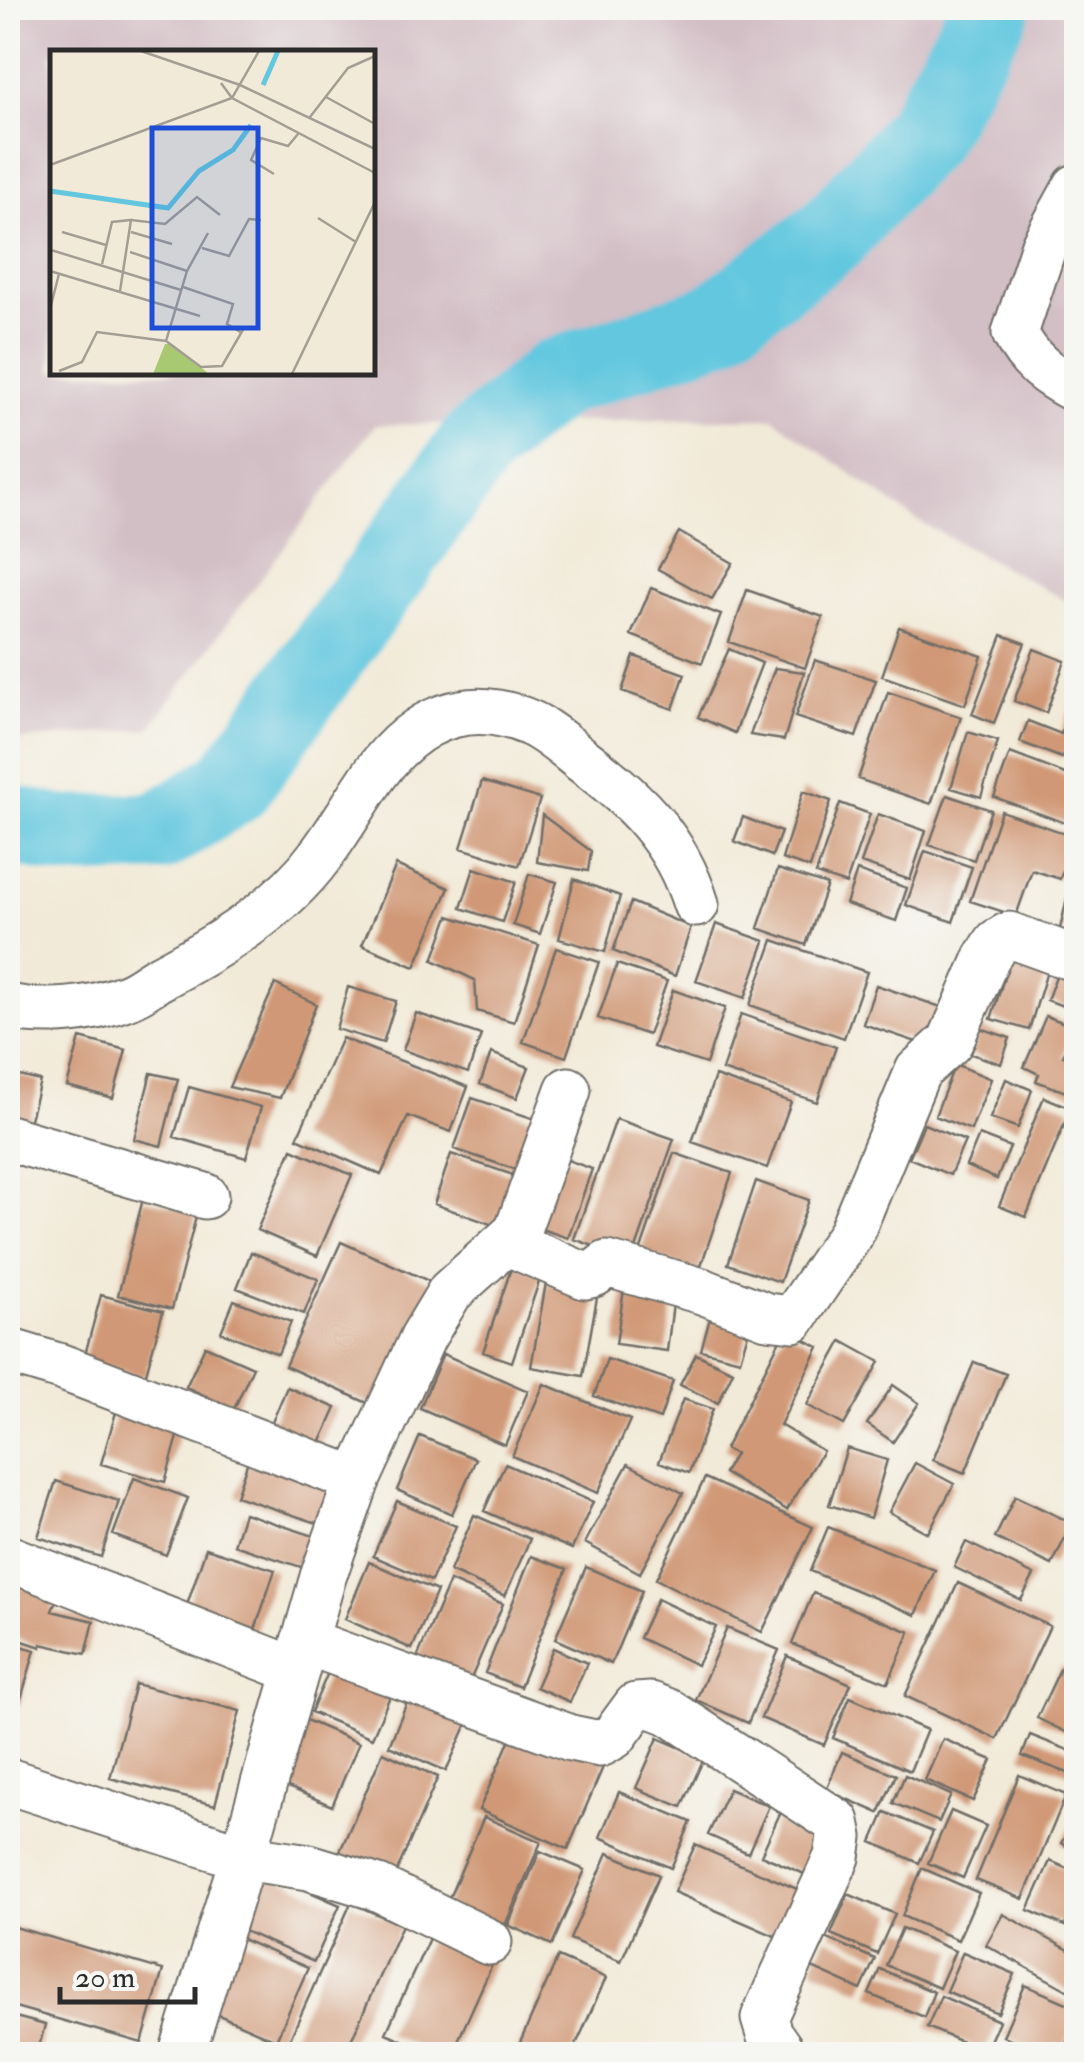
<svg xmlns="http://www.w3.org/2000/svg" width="1084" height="2062" font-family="'IM FELL Double Pica',serif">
  <rect width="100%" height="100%" fill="#f6f6f2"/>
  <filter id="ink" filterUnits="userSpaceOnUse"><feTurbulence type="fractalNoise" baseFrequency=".01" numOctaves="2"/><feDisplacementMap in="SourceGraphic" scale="20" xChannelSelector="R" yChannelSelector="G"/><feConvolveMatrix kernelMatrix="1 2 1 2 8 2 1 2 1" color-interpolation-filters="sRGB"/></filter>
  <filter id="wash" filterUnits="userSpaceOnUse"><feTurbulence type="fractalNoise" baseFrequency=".0048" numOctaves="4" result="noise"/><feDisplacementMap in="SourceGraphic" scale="40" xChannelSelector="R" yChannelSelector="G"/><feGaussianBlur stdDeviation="2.25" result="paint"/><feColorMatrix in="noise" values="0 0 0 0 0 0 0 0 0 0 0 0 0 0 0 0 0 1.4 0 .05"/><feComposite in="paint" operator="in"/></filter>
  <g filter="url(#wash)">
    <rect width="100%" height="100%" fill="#f2ead8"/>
    <path fill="#d2bec5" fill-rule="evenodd" d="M8,8H1076V606L916,520L773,418L375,425L149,729L8,741ZM52,52H372V372H52Z"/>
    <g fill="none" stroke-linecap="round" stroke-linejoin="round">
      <path stroke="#62c7df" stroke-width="80" d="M8,824L64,836L159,832L232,786L477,445L556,378L715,323L830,236L921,135L991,8"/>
    </g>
    <g id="blocks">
      <path fill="#d09876" d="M679,532L733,563L712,599L658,569Z
        M651,588L721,615L702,663L631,635Z
        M747,590L823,617L805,668L729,642Z
        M899,627L982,656L965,705L882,676Z
        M1002,635L1025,643L994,723L972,714Z
        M729,649L762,663L735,733L698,717Z
        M1034,649L1065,661L1046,713L1014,701Z
        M634,656L685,674L673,709L622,691Z
        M815,660L876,680L856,737L795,717Z
        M775,668L804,672L784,740L750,735Z
        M888,692L961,717L931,804L858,779Z
        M1076,695V757L1064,752L1062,758L1020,742L1028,721L1061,734Z
        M968,732L998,741L981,797L951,788Z
        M1010,753L1076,778V827L994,797Z
        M482,781L540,799L519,866L461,848Z
        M803,791L831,801L810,868L782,859Z
        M947,795L991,810L974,860L929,845Z
        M840,803L870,814L846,884L816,874Z
        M1001,811L1075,837L1060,879L1032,870L1016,916L970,901Z
        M878,814L926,831L910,880L861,863Z
        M542,815L591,851L588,871L537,862Z
        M743,817L781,832L772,856L734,841Z
        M925,851L972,867L953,922L906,905Z
        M1075,863H1076V934L1060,929Z
        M396,865L449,888L415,967L362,945Z
        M474,868L516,882L502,922L461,908Z
        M778,869L827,885L806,945L758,928Z
        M857,871L907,888L896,921L846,904Z
        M529,874L557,882L540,934L513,925Z
        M574,879L620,896L605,952L559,939Z
        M631,902L691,927L675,976L613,951Z
        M449,916L539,945L514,1022L477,1011L475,980L433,960Z
        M716,924L765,941L745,998L696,981Z
        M773,940L867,972L844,1038L750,1005Z
        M1015,943L1052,955L1029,1030L991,1019Z
        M556,948L599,962L566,1057L523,1042Z
        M1061,963L1076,969V1011L1047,1000Z
        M617,964L667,981L648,1035L598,1018Z
        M275,984L316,1004L280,1098L229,1087Z
        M876,985L944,1008L931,1047L863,1024Z
        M348,987L396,1001L383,1043L336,1029Z
        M673,990L725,1008L706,1064L653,1047Z
        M416,1013L481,1035L468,1073L403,1050Z
        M741,1014L836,1047L817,1102L722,1070Z
        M1046,1016L1075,1027L1063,1056L1076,1061L1074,1095L1036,1081L1039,1074L1024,1067Z
        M980,1028L1010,1038L1001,1064L971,1054Z
        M80,1038L126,1050L113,1098L67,1086Z
        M342,1038L468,1087L451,1132L408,1116L381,1175L297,1138Z
        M491,1053L529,1067L517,1098L480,1084Z
        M955,1064L991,1079L971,1130L935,1116Z
        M8,1073L40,1081L27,1131L8,1126Z
        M151,1073L178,1079L161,1146L134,1139Z
        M715,1076L791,1102L767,1168L692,1142Z
        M1006,1079L1032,1090L1018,1128L990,1118Z
        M189,1087L261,1107L246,1158L174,1137Z
        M1044,1097L1071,1108L1026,1217L999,1206Z
        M472,1098L553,1125L535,1176L454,1149Z
        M616,1119L674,1139L632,1260L574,1239Z
        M924,1124L965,1141L950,1175L909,1158Z
        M979,1135L1010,1147L997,1179L966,1166Z
        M292,1149L352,1175L317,1256L257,1230Z
        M674,1153L732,1173L699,1272L640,1252Z
        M451,1154L531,1181L513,1232L434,1204Z
        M554,1155L592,1169L568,1238L529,1225Z
        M756,1181L809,1200L780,1282L728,1264Z
        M143,1199L197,1213L172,1309L118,1295Z
        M341,1242L440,1286L383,1410L285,1366Z
        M251,1252L318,1279L304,1314L237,1288Z
        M513,1263L542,1273L512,1362L483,1352Z
        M546,1283L598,1292L583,1376L531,1367Z
        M624,1289L674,1296L667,1351L616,1344Z
        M101,1295L163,1311L145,1377L83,1362Z
        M234,1300L291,1322L278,1354L221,1332Z
        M711,1314L750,1326L740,1360L701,1350Z
        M785,1330L819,1347L780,1425L823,1451L787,1510L724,1473L735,1454L725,1449Z
        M842,1341L880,1362L844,1425L807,1405Z
        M205,1346L253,1367L234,1409L186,1387Z
        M443,1354L528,1391L505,1445L420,1408Z
        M696,1354L733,1371L718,1403L680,1385Z
        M607,1359L673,1381L660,1419L594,1396Z
        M974,1362L1006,1374L965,1473L933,1460Z
        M544,1384L630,1420L598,1493L512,1456Z
        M893,1385L919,1403L893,1442L867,1424Z
        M287,1387L336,1408L318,1448L270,1427Z
        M683,1399L713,1409L689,1473L659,1462Z
        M119,1402L183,1419L165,1482L101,1464Z
        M420,1436L476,1459L452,1514L397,1490Z
        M847,1448L887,1460L870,1518L829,1505Z
        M252,1449L345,1480L329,1527L236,1496Z
        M915,1463L954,1484L928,1533L889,1512Z
        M505,1464L593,1502L572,1549L484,1511Z
        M628,1464L683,1493L640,1573L585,1543Z
        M134,1478L188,1498L166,1555L113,1535Z
        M705,1478L813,1527L762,1632L656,1579Z
        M56,1481L119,1501L101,1557L38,1537Z
        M1015,1496L1072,1523L1052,1565L995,1538Z
        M397,1501L456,1526L431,1581L373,1556Z
        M244,1513L320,1538L310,1570L234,1545Z
        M474,1515L530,1539L505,1596L450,1571Z
        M828,1527L935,1570L916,1615L810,1571Z
        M966,1542L1034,1575L1021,1600L954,1567Z
        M206,1548L275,1570L255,1630L186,1608Z
        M531,1556L567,1569L520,1687L485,1673Z
        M369,1562L437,1591L412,1649L345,1619Z
        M586,1567L642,1591L611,1664L555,1639Z
        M12,1573L60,1590L52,1611L94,1621L86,1654L41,1644V1647L8,1636V1588Z
        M450,1581L503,1604L470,1681L417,1658Z
        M958,1583L1050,1626L997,1739L905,1696Z
        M813,1593L910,1632L888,1683L792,1644Z
        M657,1599L716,1627L697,1665L639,1638Z
        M727,1628L779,1650L748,1723L696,1700Z
        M8,1642L35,1650L19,1706L8,1703Z
        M553,1648L587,1663L570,1702L536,1687Z
        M787,1656L851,1684L824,1745L761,1718Z
        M333,1661L394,1687L372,1738L311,1712Z
        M1061,1667L1076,1674V1737L1037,1718Z
        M135,1684L240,1711L215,1805L110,1778Z
        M412,1690L471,1715L446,1771L389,1746Z
        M850,1697L927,1730L910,1771L833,1738Z
        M306,1720L359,1743L332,1806L279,1783Z
        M517,1723L606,1760L568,1849L479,1810Z
        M1030,1735L1076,1753V1776L1022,1756Z
        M658,1738L704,1758L682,1807L636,1788Z
        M943,1739L992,1760L973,1801L925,1780Z
        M383,1752L438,1777L389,1889L334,1865Z
        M842,1752L896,1775L879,1813L826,1790Z
        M905,1775L951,1795L939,1822L893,1803Z
        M1019,1775L1066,1795L1023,1899L976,1880Z
        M729,1789L769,1806L748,1853L708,1835Z
        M619,1792L691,1822L671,1868L600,1837Z
        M782,1809L830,1829L809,1876L761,1855Z
        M951,1811L986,1826L963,1878L928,1863Z
        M885,1812L933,1832L919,1863L872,1842Z
        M484,1817L541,1842L503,1930L446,1905Z
        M1076,1818V1852L1061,1843Z
        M695,1845L804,1892L784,1940L674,1892Z
        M540,1851L585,1870L552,1945L508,1925Z
        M608,1853L659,1875L621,1961L570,1939Z
        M1050,1861L1076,1872V1900L1065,1926L1028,1910Z
        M922,1868L979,1893L958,1940L902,1916Z
        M262,1871L340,1905L314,1962L237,1928Z
        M848,1894L895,1914L877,1954L831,1934Z
        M351,1903L402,1925L345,2054H320L289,2041Z
        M1003,1914L1076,1954V1995L986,1945Z
        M8,1925L163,1970L142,2043L8,2005Z
        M902,1928L955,1951L939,1988L886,1965Z
        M230,1934L308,1968L276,2040L198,2006Z
        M431,1934L494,1961L452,2054H433L386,2033Z
        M826,1938L875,1959L861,1990L812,1968Z
        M963,1952L1015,1974L998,2013L946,1991Z
        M558,1957L606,1978L572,2054H515Z
        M880,1969L934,1992L924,2017L869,1994Z
        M1025,1985L1076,2007V2020L1062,2054H1046L1003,2036Z
        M941,1996L999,2021L985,2052L927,2027Z
        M8,2015L45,2025L37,2054H8Z"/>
    </g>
  </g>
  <g filter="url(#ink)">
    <use href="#blocks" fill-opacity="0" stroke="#716e68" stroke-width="2.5"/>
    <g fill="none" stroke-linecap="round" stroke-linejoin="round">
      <g stroke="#716e68" stroke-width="49">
        <path id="minor" d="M1076,187L1044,245L1015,333C1029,362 1048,375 1076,390
          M8,1007C47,1015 89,1011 126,997C138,993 148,984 159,978C218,947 280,910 320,856C340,830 356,801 375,774C414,720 467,694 532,724C549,732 566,747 581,759C635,799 676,839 696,904
          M8,1138L205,1196
          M506,1242L585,1276L594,1274L607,1264L702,1291L767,1316L793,1319L850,1235L918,1071L950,1042L987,958L997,942L1009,935L1076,959
          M8,1351L61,1367L357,1480
          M8,1558L295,1670
          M304,1641L571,1738L600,1744L614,1736L636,1706L651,1705L669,1712L837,1822L840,1837L837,1857L764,2018L769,2034L783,2054
          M8,1781L243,1857L309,1867L378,1888L489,1942
          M182,2054L243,1857L323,1577L357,1480L423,1337L450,1292L517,1232L568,1090"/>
      </g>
      <use href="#minor" stroke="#fff" stroke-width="45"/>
    </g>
  </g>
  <g transform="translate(50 50)">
    <rect width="325" height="325" fill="#f2ead8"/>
    <path d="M115,294H122L159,324H103Z" fill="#a8c972"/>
    <path fill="none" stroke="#62c7df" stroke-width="5" d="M213,35L228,1M0,141L118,158L149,121L183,100L201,75"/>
    <path fill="none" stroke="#a29e93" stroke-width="2.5" d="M91,1L190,35L325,99M171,33L182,48L325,123M276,47L325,74M260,67L298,18L325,6M0,115L182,48L209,1M224,124L201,110L211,88L238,96L248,84M268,168L306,192M81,170L115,174L147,147L170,165M12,182L56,195M81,182L122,194M152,198L179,206L199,169L211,170M1,200L131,240M80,202L137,221M52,214L62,172L81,170L70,241M0,221L150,266M133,237L183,254L177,274L192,283M0,259L9,224M116,291L137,221L158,183M9,321L32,312L47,282L116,291L151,317L172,316L194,278M242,324L325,152"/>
    <path fill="#1d4ed8" fill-opacity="0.15" stroke="#1d4ed8" stroke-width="5" d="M102,78H208V278H102Z"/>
    <rect width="325" height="325" fill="none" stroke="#2b2b2b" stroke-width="5"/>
  </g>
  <rect width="1084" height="2062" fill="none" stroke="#f6f6f2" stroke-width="40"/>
  <path d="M60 1987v15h135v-15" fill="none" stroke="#2b2b2b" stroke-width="5"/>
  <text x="75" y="1987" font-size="30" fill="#2b2b2b" stroke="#f6f6f2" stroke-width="8" paint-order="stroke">20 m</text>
</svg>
